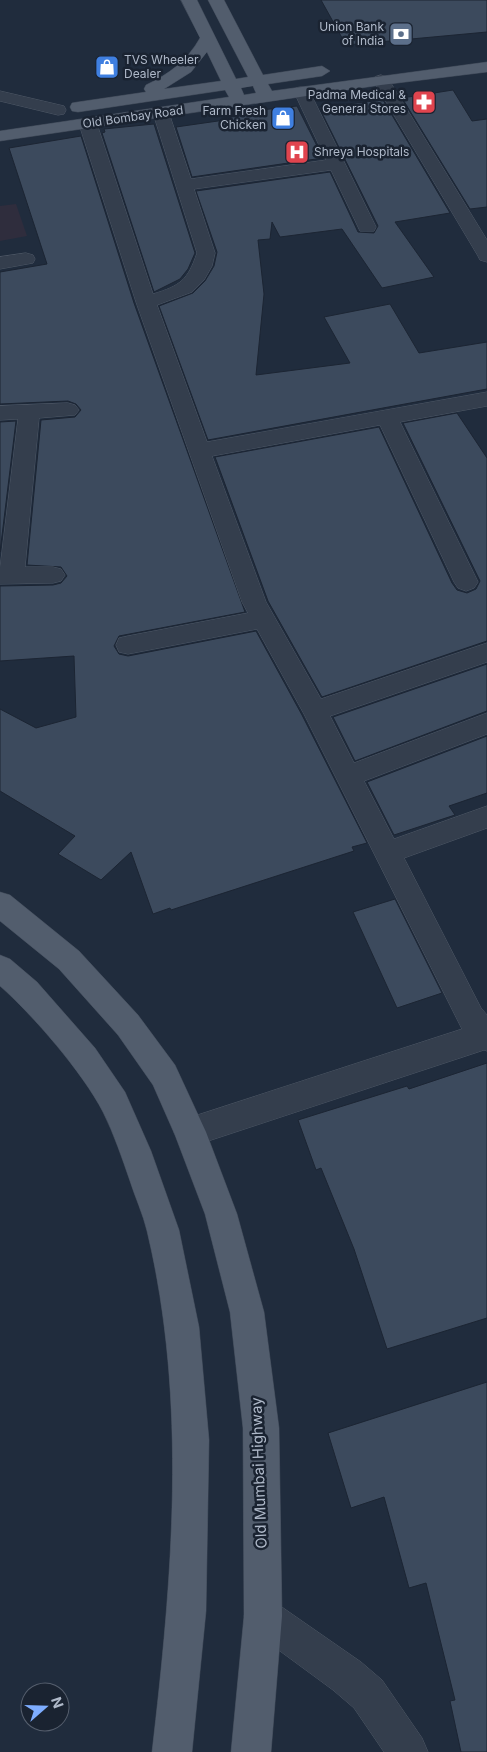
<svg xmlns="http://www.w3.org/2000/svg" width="487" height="1752" font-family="Inter,sans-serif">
  <rect width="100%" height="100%" fill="#202c3d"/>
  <path fill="#2f2d3d" d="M16,204L27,236L0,241V206Z"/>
  <path fill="#3c4a5d" stroke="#1c2533" d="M321,0H487V32L346,45Z
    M453,90L472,121L487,119V207L470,209L402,98Z
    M383,100L450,213L395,222L434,277L382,288L342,229L280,237L272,222L270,239L258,240L264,294L256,375L350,363L324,317L390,304L419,353L487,342V389L208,440L159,306L193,293L205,281L214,266L217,252L196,191L330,172L358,232L374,233L378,226L319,107Z
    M297,106L323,158L192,177L176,127L225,120L224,118L263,113L261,110Z
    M154,124L195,253L188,269L180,279L154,292L102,133L105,132L104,129Z
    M81,136L134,303L245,612L119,636L114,646L119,654L128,656L256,631L302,715L367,843L352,847L354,851L171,910L170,908L153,914L131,852L101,880L58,854L75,836L0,791V709L36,728L76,717L74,656L0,661V586L53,585L61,583L67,576L61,567L27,565L41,420L75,417L81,410L76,404L68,401L0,404V272L47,264L9,148Z
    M457,413L487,458V641L322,697L268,601L215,457L379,427L452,583L457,590L467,593L476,589L480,581L403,423Z
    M16,421L0,552V422Z
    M487,664V711L355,761L333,717Z
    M487,736V793L449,806L455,815L394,835L367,782Z
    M395,899L442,993L397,1008L353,912Z
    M487,1063V1318L387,1349L354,1249L321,1168L316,1170L298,1120L407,1086L409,1089Z
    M487,1382V1752H461L450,1701L455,1700L426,1583L409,1588L384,1497L351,1508L328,1433Z"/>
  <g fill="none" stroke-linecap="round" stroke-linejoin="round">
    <g stroke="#4f5967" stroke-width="1">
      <path id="minor" d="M381,75L387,77L389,80L487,240V262L480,260L478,256L373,80L375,77Z
        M302,87L308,88L310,92L376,227L374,231H360L331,170L194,189L215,253L212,266L204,280L192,292L157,305L207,442L487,392V406L400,422L478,582L474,588L466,591L458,588L454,582L380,425L212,456L266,602L321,699L487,643V662L330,716L354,763L487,713V734L364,781L394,839L487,806V828L404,858L481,1008L487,1015V1051L484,1050L190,1147L179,1143L174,1132L179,1121L462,1029L304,714L257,629L128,654L119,652L116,645L119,638L128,636L248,613L242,602L136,302L79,124L82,120H94L97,124L153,294C180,286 188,280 197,253L153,113L155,109H167L169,113L191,179L326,160L294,92L296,88Z
        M0,91L64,106L66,110L64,114L58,115L0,101Z
        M26,253L33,255L35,259L33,263L0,269V257Z
        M68,403L75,405L79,410L75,415L39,418L25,567H53L61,569L65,575L61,581L53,583L0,584V568L18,419L0,420V406Z
        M263,1597L276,1603L361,1662L382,1680L422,1738L428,1752H384L354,1708L333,1690L250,1629L244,1616L250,1603Z"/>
    </g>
    <g stroke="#3d4756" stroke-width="1">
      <path id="major" d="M181,0H197L236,79L248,77L208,0H224L263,75L322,66L330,71L322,76L268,84L272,91L487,62V72L381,85L0,141V131L229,97L225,90L78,112L72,111L70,107L72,103L78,102L146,92L144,89L146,85C169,74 187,61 200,38ZM207,52L221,81L164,89L191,72ZM253,86L256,93L244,95L241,88Z
        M0,892L10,895L79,951L138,1015L175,1065L206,1132L237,1214L264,1312L279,1428L282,1616L271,1752H231L244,1616L243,1428L230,1312L205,1214L175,1135L153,1085L118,1035L59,969L0,921Z
        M0,955L10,959L37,982L95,1048L125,1092L151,1151L179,1230L199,1327L209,1440L206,1611L192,1752H152C172,1580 188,1402 147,1231C143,1214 135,1197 130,1181C122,1158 114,1134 103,1112C83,1073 33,1015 0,986Z"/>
    </g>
    <use href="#minor" fill="#343e4d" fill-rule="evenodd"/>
    <use href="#major" fill="#525d6d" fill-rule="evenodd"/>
  </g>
  <defs>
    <g id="bank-square" transform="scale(1.25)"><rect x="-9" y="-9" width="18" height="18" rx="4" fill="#5c6f8a" stroke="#1a2331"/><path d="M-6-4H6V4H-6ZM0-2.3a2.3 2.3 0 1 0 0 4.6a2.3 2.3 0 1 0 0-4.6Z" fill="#fff"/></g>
    <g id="shop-square" transform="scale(1.25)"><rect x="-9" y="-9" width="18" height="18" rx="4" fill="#3f7fe0" stroke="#1a2331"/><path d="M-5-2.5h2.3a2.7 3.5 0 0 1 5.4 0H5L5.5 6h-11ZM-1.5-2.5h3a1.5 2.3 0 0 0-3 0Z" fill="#fff"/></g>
    <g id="pharmacy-square" transform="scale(1.25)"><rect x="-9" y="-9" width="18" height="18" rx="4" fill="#e0444e" stroke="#1a2331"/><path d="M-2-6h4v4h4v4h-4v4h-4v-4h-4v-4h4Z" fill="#fff"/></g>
    <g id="hospital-square" transform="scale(1.25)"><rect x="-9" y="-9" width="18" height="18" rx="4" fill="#e0444e" stroke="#1a2331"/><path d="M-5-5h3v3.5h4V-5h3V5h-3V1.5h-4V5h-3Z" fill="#fff"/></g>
  </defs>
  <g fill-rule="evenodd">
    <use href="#bank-square" x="401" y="34"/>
    <use href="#shop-square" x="107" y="67"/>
    <use href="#pharmacy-square" x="424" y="102"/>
    <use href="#shop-square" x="283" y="118"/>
    <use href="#hospital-square" x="297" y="152"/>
  </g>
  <g text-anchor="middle" stroke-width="5" stroke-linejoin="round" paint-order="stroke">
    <g font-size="12" fill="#afb9c9" stroke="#1a2331" text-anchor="end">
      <text x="384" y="31">Union Bank<tspan x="384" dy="14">of India</tspan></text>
      <text x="124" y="64" text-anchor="start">TVS Wheeler<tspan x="124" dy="14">Dealer</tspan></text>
      <text x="406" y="99">Padma Medical &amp;<tspan x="406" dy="14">General Stores</tspan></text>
      <text x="266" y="115">Farm Fresh<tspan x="266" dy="14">Chicken</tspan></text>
      <text x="314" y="156" text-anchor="start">Shreya Hospitals</text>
    </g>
    <g font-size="12" fill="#afb9c9" stroke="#1a2331">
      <text transform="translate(133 117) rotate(-8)" y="4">Old Bombay Road</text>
    </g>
    <g font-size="15" fill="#afb9c9" stroke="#1a2331">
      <text transform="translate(259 1473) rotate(-92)" y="5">Old Mumbai Highway</text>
    </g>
  </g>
  <g transform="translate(45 1707) rotate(70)"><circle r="24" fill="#1a2331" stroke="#565f6e"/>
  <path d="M0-4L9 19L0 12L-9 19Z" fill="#7eadff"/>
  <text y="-8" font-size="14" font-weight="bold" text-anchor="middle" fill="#afb9c9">N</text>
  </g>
</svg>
